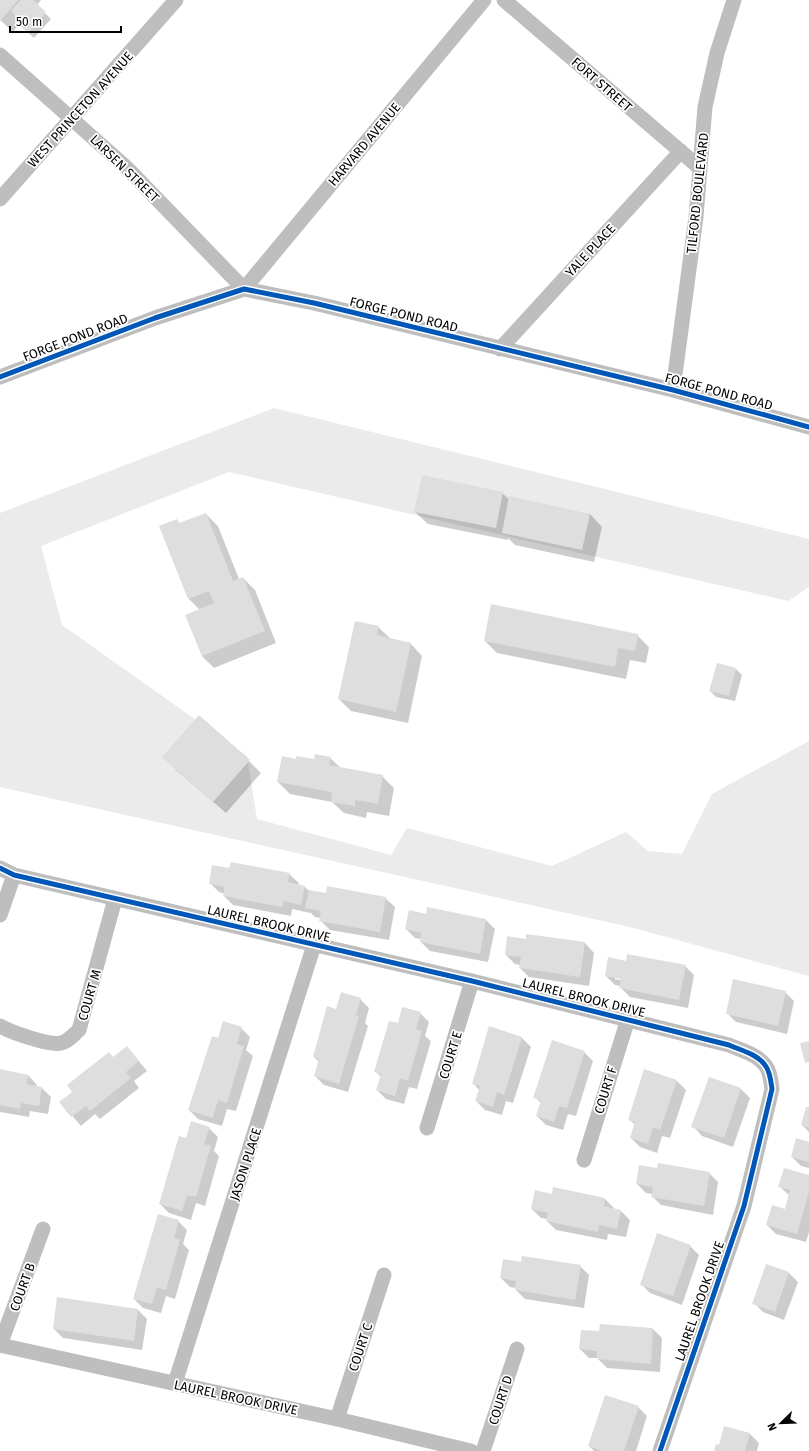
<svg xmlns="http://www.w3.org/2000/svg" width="809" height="1451" font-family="'Fira Sans',sans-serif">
  <rect width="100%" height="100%" fill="#fff"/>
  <path fill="#ebebeb" d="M274,408L809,539V587L788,601L229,472L41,546L62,625L247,756L257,819L391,855L407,828L552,866L626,832L648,851L682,854L712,794L809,741V976L630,927L0,787V513Z"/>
  <path fill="#0003" fill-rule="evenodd" d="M0,0H41L37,5L51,19L34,38L19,24L13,32L0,20Z
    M502,493L510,500L590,514L602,527L594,562L515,545L508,538V540L428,524L415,512Z
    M206,514L218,526L239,579L243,578L255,590L276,643L214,668L202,656L186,615L200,610L189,599L177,520L180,524Z
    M378,627L391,639L410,643L422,656L408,723L351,711L339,699Z
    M637,635L649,647L646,663L630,660L626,679L497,653L485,641Z
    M736,669L742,675L735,701L716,697L710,691Z
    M330,758L341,768L382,776L394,788L389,816L367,812L366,818L344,813L332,802L290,794L278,782L297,760H314Z
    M249,761L261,773L226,813L175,769Z
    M230,869L289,874L299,883L298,885L305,887L309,891L327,894L385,898L395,907L389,940L330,930L321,921V918L315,917L310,912V913L292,909L291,916L233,905L224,896L225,894L219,892L210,883Z
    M427,915L486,920L495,929L488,962L430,951L421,942V939L415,938L406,929Z
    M527,940L585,943L594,953L589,986L529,977L520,968V965L515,964L506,955Z
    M627,962L685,966L694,975L688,1008L630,997L621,988V986L615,985L606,976ZM615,977L626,979V981L615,979Z
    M785,992L794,1001L787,1034L736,1022L727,1013Z
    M360,999L369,1008L365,1023L368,1026L348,1092L324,1085L315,1076L319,1062L314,1057L336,1010Z
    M420,1013L429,1022L425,1036L431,1041L417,1089L409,1087L404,1104L386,1099L377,1090L381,1077L376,1072L398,1024Z
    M241,1028L250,1037L246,1050L253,1056L236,1111L227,1109L222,1126L198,1119L189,1110L219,1039Z
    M490,1028L522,1038L531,1047L513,1103L506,1101L502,1115L485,1110L476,1101L479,1090L473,1083Z
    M127,1047L147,1071L134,1081L139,1088L100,1119L95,1114L81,1126L61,1103Z
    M584,1052L593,1061L576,1116L568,1114L563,1130L546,1125L537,1116L541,1103L535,1097Z
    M0,1070L28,1075L37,1085L36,1087L42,1088L51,1097L48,1114L30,1111L29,1117L0,1112Z
    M709,1078L741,1089L750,1098L733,1147L702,1136L693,1126Z
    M677,1081L686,1090L670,1138L662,1136L657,1153L640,1147L631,1138L635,1125L629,1119Z
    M809,1108V1132L802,1125Z
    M209,1128L218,1137L214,1151L219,1156L205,1206L196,1203L191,1220L169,1213L160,1204L186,1139Z
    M809,1143V1168L801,1166L792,1157Z
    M709,1173L718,1182L713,1215L661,1205L652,1196V1194L646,1193L637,1184Z
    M809,1176V1232L806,1242L776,1234L767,1225L786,1210L790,1196L779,1186Z
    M554,1188L605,1199L614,1208V1210L621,1211L630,1220L626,1237L608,1234L607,1240L556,1230L547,1221V1219L541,1218L532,1209L553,1195Z
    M178,1221L187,1230L183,1244L189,1250L175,1299L166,1296L161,1313L143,1308L134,1299Z
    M690,1246L699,1255L682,1305L650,1293L641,1284Z
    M521,1263L580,1266L589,1275L584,1308L525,1299L516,1290V1288L510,1287L501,1278Z
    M767,1265L789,1273L798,1282L784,1320L763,1312L754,1303Z
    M138,1310L147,1319L142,1350L63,1338L54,1329Z
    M601,1325L653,1329L662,1338L660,1372L607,1368L597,1358H589L580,1349L600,1332Z
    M638,1407L647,1416L636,1451H594L589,1446Z
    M725,1427L750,1434L759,1443L757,1451H715L719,1446Z"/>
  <path fill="#dedede" d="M0,0H18L0,21Z
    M21,0H33L46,12L28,33L15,21L18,18L11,11Z
    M422,475L503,492L496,528L414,512Z
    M509,496L590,514L582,550L502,533Z
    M206,513L233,581L243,577L265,631L202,656L185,615L214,603L209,591L188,599L159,526L177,519L179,523Z
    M491,604L638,634L635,651L618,648L615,667L484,641Z
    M355,621L379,626L377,635L411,643L396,712L338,699Z
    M717,663L736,668L729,696L709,691Z
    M199,715L250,760L213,802L162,757Z
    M315,754L331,757L329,765L383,775L378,804L355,800V806L331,802L332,792L277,782L282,756L296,759V756L314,759Z
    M231,862L290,873L288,882L305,886L301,905L284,901L282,907L223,896L225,887L209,884L212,865L229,868Z
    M327,886L386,897L380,932L319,921L321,911L305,908L309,890L326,893Z
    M427,907L486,919L480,954L420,942L421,933L405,929L409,910L426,914Z
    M526,934L585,942L580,977L519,968L521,957L505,955L507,936L526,939Z
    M627,954L686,965L679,1000L619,988L621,979L605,976L608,957L626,961Z
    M733,979L786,991L778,1026L726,1014Z
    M341,992L361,998L356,1015L359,1016L339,1084L314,1076L319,1059L313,1057L327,1006L336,1009Z
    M402,1007L421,1012L416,1029L422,1031L408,1081L400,1078L395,1096L376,1090L381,1074L374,1072L389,1021L398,1023Z
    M223,1021L242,1027L237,1044L244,1046L227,1103L218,1100L213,1118L188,1110L212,1036L218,1038Z
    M489,1026L522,1037L504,1095L497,1092L493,1107L475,1101L480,1086L472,1084Z
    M552,1040L585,1051L567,1108L559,1106L554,1122L536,1116L541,1100L533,1098Z
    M809,1041V1062L805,1063L800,1043Z
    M127,1046L139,1061L126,1072L131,1078L90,1111L86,1106L71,1117L59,1102L72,1092L67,1085L109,1052L113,1057Z
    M0,1069L28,1075L27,1084L42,1087L39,1106L21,1103L20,1109L0,1105Z
    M644,1069L677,1080L660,1130L653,1127L648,1144L630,1138L635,1122L628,1120Z
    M709,1077L741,1088L724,1138L691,1127Z
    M806,1107H809V1128L801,1125Z
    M191,1121L210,1127L204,1144L211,1146L196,1197L187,1195L182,1211L159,1204L179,1136L186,1138Z
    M796,1138L809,1142V1162L791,1157Z
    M658,1163L710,1172L704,1206L651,1197L653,1187L636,1184L639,1165L657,1168Z
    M784,1168L809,1175V1192L797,1234L766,1225L772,1205L785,1209L790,1190L778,1187Z
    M553,1187L605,1198L604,1206L621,1210L617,1229L599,1225L598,1232L546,1221L548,1213L531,1209L535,1190L552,1194Z
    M158,1214L179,1220L174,1238L180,1240L166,1290L157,1288L152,1304L133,1299Z
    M657,1233L691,1245L673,1296L640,1285Z
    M522,1256L581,1265L575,1300L515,1290L516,1281L500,1278L503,1259L521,1262Z
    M766,1264L789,1272L775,1312L752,1304Z
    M57,1297L138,1309L134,1341L53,1329Z
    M600,1324L653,1328L651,1364L597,1359V1351L579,1349L581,1330L599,1331Z
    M605,1395L639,1406L624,1451H602L588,1446Z
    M724,1426L750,1433L745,1451H714L716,1444L719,1445Z"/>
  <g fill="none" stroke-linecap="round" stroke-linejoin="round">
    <path stroke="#bebebe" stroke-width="15" d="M504,0L700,168
      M0,55L127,168L244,289L484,0
      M0,199L176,0
      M500,349L681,151
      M0,377L155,318L244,289L314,303L673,390L809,427
      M673,390L696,217L705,107L717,53L734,0
      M0,868L14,875L472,981L729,1045C740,1050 757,1054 765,1065C770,1071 771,1081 772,1089L744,1206L660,1451
      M0,915L14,875
      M0,1026C10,1032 50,1046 61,1043C68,1042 74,1034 79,1030L115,899
      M427,1128L472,981
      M584,1160L628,1019
      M0,1345L337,1419L471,1451
      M0,1345L43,1229
      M175,1383L314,945
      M337,1419L384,1275
      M483,1451L517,1349"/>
    <g stroke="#fff" stroke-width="8">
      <path id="cycleway" d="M0,377L155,318L244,289L314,303L673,390L809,427
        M0,868L14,875L472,981L729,1045C740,1050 757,1054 765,1065C770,1071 771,1081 772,1089L744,1206L660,1451"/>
    </g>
    <use href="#cycleway" stroke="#0057b8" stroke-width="5"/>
  </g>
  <g text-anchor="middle" stroke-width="3.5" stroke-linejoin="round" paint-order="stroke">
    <g font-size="13" fill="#000" stroke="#fff">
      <text transform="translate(602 84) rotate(41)" y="5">FORT STREET</text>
      <text transform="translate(80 109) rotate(-48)" y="5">WEST PRINCETON AVENUE</text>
      <text transform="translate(364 144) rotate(-50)" y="5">HARVARD AVENUE</text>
      <text transform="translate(125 168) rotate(44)" y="5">LARSEN STREET</text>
      <text transform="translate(697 193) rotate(-84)" y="5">TILFORD BOULEVARD</text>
      <text transform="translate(590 250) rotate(-47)" y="5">YALE PLACE</text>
      <text transform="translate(404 314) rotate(14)" y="5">FORGE POND ROAD</text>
      <text transform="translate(75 337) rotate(-21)" y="5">FORGE POND ROAD</text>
      <text transform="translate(719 391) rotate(15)" y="5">FORGE POND ROAD</text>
      <text transform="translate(269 923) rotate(13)" y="5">LAUREL BROOK DRIVE</text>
      <text transform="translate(89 995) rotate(-74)" y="5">COURT M</text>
      <text transform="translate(584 997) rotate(14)" y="5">LAUREL BROOK DRIVE</text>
      <text transform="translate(450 1055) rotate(-73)" y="5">COURT E</text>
      <text transform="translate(605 1090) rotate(-73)" y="5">COURT F</text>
      <text transform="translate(245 1164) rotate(-72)" y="5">JASON PLACE</text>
      <text transform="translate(22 1287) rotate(-70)" y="5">COURT B</text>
      <text transform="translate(699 1301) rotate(-71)" y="5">LAUREL BROOK DRIVE</text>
      <text transform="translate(360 1347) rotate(-72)" y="5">COURT C</text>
      <text transform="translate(236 1397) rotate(12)" y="5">LAUREL BROOK DRIVE</text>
      <text transform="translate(500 1400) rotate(-72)" y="5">COURT D</text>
    </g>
  </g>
  <g transform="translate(781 1423) rotate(247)" stroke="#ffffff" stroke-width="3" paint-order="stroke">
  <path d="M0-3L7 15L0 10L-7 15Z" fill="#000000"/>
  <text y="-6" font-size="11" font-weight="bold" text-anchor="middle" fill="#000000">N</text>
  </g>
  <path d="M10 26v6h111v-6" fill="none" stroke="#000000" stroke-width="2"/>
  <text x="16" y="26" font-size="12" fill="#000000" stroke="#ffffff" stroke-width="3" paint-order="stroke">50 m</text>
</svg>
